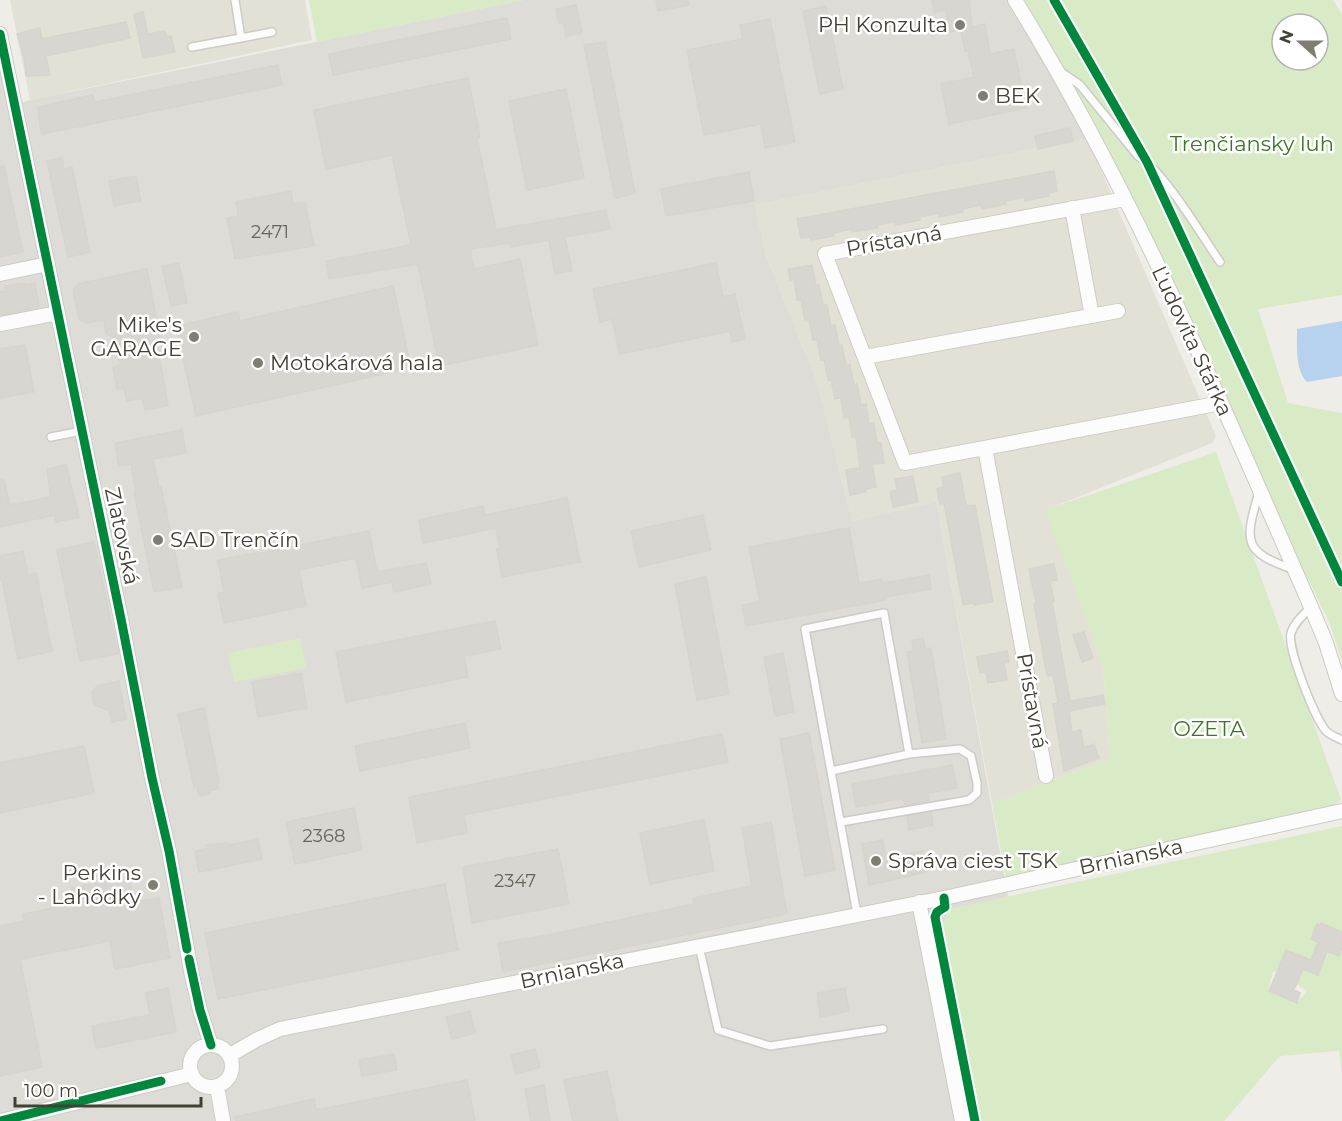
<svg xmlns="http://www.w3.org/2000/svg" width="1342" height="1121" font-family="Montserrat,sans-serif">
  <rect width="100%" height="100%" fill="#eeede8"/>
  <path fill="#e3e0d5" d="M10,0H305L312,40L30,100Z
    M1087,138L1216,436L1212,443L1046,510L1103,666L1110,758L992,803L936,502L852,521L817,382L766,256L755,205Z"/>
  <path fill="#dedcd6" d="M523,0H1022L1087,138L755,205L766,256L817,382L852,521L936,502L1008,896L942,926L980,1121H0V72L8,107L30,100Z"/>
  <path fill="#d9eac7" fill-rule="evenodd" d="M309,0H523L317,42Z
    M1022,0H1333L1342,14V295L1258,309L1288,403L1342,413V661L1329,621L1087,138ZM1282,24H1318V60H1282Z
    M1216,452L1341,800L1335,805L1006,878L992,803L1110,758L1103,666L1045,510Z
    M301,638L306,668L234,682L228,653Z
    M1342,826V1072L1339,1051L1280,1056L1224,1121H980L942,926L949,909ZM1276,971L1307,991L1297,1003L1268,991L1273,972Z"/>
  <path fill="#dedcd7" d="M101,332L104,353L88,356L84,335Z
    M183,354L193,401L168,406L160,359Z
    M49,424L53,451L0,462V433Z
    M223,618L228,648L144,666L138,635Z
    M353,864L356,877L304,888L301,874Z
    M985,870L994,881L919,896L922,883Z
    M848,892L844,905L787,914L785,903Z"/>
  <path fill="#b6d2ee" d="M1342,321V376L1307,382C1295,370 1297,345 1297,329Z"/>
  <path fill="#d8d6d0" stroke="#d7d4cd" stroke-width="1.5" d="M656,0H688L689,5L658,11Z
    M932,0H969L972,27L985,24L990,54L1014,49L1026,108L949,124L941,84L974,77L968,50L965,51L961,30L950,32L946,10L934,12Z
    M576,5L582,33L566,36L563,22L559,23L556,9Z
    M826,6L843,89L820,94L803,11Z
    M143,12L148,34L165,31L167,37L171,36L175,52L143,58L134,14Z
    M507,18L511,39L333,75L329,54Z
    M770,19L795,142L765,148L761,124L704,135L687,50L743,39L740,25Z
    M126,22L130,38L46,56L50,75L26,76L24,56H23L17,34L40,28L42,39Z
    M605,42L635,193L615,198L584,45Z
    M278,65L282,85L42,134L40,126L38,107L93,95L95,102Z
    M468,78L480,137L477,138L496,230L606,210L610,229L565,237L572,271L555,274L549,240L510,247V243L470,249L474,269L520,259L538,345L439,366L418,264L329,279L326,261L411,245L392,155L326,169L314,110Z
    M566,89L584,178L527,190L509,101Z
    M1070,128L1073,141L1038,149L1035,136Z
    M62,158L64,169L72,167L90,252L68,257L47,161Z
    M0,166H4L23,252L0,257Z
    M1054,171L1057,191L1048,193L1049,196L1025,201L1024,197L1005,201L1006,204L982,209L981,205L972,207L962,209L963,212L939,217V213L920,217V220L896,225V221L886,223L877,225L878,228L866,230L852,232V229L842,231L833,233L834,236L811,240L810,237L801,238L797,219Z
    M749,172L754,201L666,216L661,189Z
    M136,176L141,201L114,206L109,181Z
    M291,191L293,204L305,202L314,246L235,259L227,218L238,216L236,202Z
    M179,263L187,303L171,306L162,266Z
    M716,263L723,297L735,294L745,339L732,342L730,331L620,354L612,319L600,322L593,289Z
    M812,265L816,286L819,285L823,305H827L831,326L835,325L839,346L842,345L846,366L850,365L854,385L857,384L861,405L866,404L869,424L874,423L877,443H881L884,463L872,464L876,487L865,489L866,492L850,495L846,470L860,468L856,437H852L849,417L844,418L841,398L835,399L831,379L828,380L824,359L821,360L817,340H813L809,319L805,320L801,300H797L794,279L790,280L788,269Z
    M147,269L161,343L157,344L168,406L145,410L142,398L127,401L124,388L117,389L113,367L122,365L109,342L114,338L106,333L104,320L86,323L79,319L73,290L78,284Z
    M25,283V285L35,283L39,307L0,315V292L6,291L5,286Z
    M393,286L411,368L196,416L176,326L238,312L240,321Z
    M25,345L34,392L0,398V349Z
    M182,430L186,453L153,459L159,488L161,487L182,587L154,592L134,492H136L131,464L119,466L115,443Z
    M66,465L79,517L56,522L55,515L0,527V480H4L10,505L51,497L47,469Z
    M960,473L966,506L975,505L993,602L974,605L973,603L963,605L944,503L940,504L937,489L944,487L942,477Z
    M913,476L918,502L893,507L890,492L897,490L895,479Z
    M567,498L580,562L502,577L497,549L500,548L496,528L423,543L419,520L483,506L485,515Z
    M703,515L711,550L639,567L631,531Z
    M849,528L859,583L882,579L883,583L929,575L931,589L885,597L886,600L746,626L742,605L760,602L749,547Z
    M369,531L377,572L426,563L431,584L394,592L392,582L362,588L356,558L299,570L306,606L224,623L218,594L224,592L218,560L256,553V554Z
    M94,542L118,654L80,661L57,550Z
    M23,551L28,575L36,573L52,651L18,659L2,580H0V556Z
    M1054,564L1057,580L1050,581L1054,601L1052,602L1070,701L1103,695L1105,704L1069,711L1072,732L1081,730L1084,748L1094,744L1099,758L1064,771L1053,704L1058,703L1053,675L1047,676L1034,604L1036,603L1029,569Z
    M706,577L729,694L697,700L675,584Z
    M495,621L501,649L464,656L468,677L346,702L336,652Z
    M1084,632L1093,658L1082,662L1073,635Z
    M923,638L925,649L931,648L946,739L922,743L907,652L914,651L912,640Z
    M1007,651L1009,662L1004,663L1007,680L988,683L986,672L980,673L977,657Z
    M783,653L794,712L775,716L764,657Z
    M301,673L307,708L258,717L252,682Z
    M119,681L126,719L112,722L109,710H106L94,704L92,693L97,686Z
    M204,708L219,782H217L218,789L209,791L210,794L199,796L197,787H194L178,714Z
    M465,723L470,748L360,771L355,746Z
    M809,733L835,870L805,876L780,739Z
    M722,734L728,762L464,815L467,833L417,843L409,797Z
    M84,746L94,793L0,813V763Z
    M952,765L957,788L928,793L929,801L905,805L903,798L856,807L852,784Z
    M354,808L362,850L295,864L286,822Z
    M931,812L933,825L909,830L907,816Z
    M704,820L714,871L650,884L640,833Z
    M771,822L787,914L503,972L498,943L548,935L694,904L693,898L752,886L742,828Z
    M258,839L262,859L199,872L195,851L205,849L206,845L228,843V845Z
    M883,840L886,858L923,851L927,872L869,885L862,844Z
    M558,849L569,904L472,923L463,867Z
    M129,877L133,902L159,898L170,958L115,969L110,941L20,959L42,1067L0,1076V926L24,921L23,914L74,904L71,888Z
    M445,884L458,950L218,999L205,933Z
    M1321,923L1342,932V948L1339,956L1327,951L1318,975L1303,969L1294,990L1300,993L1297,1003L1269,991L1286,950L1311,960L1318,942L1311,939L1317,924L1320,925Z
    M168,988L176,1032L96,1048L92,1026L150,1015L146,993Z
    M845,988L849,1011L820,1017L817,993Z
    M470,1011L475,1033L452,1039L446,1017Z
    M535,1049L540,1067L516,1074L511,1055Z
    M394,1054L397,1070L362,1076L359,1060Z
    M607,1071L618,1121H573L564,1080Z
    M467,1080L475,1121H236L235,1117L314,1099L316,1110Z
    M544,1085L550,1121H531L525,1089Z"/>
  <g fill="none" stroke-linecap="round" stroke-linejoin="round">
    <g stroke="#cccbc5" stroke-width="10">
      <path id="service" d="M235,0L241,38L272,32
        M192,47L241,38
        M1061,72L1080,85L1138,156C1166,174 1200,233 1220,262
        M51,437L82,431
        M1259,492C1244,543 1243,552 1295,570
        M1311,607C1303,615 1294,623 1291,633C1287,648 1315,719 1326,731C1330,735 1336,737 1342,740
        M831,771L909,754L884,613L805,629L857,914
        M841,822L969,800L977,793V783L971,756L960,749L909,754
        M699,946L718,1030L770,1046L883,1029"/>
    </g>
    <g stroke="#cccbc5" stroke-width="16">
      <path id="minor" d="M1015,0C1133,192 1221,401 1311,607L1326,643L1342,694
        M0,34L121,619L152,778L169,851L192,976L200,1010L211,1045
        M1125,199L825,254L905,463L1221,403
        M1072,208L1092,316
        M0,274L48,264
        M0,324L58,313
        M865,357L1118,311
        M985,448L1046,776
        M919,902L962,1121
        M190 1066a21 21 0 1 1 42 0a21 21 0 1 1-42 0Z
        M230,1055L256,1040L280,1029L944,898L1342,811
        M217,1086L223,1121
        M1,1121L192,1074"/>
    </g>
    <use href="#service" stroke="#fcfcfc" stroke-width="7"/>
    <use href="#minor" stroke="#fcfcfc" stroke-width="14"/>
    <g stroke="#fff" stroke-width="13">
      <path id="cycleway" d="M1054,0L1147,162L1342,582
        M0,34L121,619L152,778L169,851L187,949
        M944,898L945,907L937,912L935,917L975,1121
        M189,959L200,1010L211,1045
        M1,1121L161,1081"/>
    </g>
    <use href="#cycleway" stroke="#00873e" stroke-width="9"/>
  </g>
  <g fill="#807d73" stroke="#fff" stroke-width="2">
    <circle cx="960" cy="25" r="6"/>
    <circle cx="983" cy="96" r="6"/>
    <circle cx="194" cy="337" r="6"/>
    <circle cx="258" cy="363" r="6"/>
    <circle cx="158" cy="540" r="6"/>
    <circle cx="876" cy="861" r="6"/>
    <circle cx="153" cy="885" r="6"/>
  </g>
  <g text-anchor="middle" stroke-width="5" stroke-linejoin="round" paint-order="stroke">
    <g font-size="18" fill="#6a665c">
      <text x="270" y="238">2471</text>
      <text x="324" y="842">2368</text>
      <text x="515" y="887">2347</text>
    </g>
    <g font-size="21" fill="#444034" stroke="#fff" text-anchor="start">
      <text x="948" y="32" text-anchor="end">PH Konzulta</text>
      <text x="995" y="103">BEK</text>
      <text x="182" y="332" text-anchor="end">Mike's<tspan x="182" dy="24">GARAGE</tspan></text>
      <text x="270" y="370">Motokárová hala</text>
      <text x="170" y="547">SAD Trenčín</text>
      <text x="888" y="868">Správa ciest TSK</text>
      <text x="141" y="880" text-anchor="end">Perkins<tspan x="141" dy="24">- Lahôdky</tspan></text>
    </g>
    <g font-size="21" fill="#3d7627" stroke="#fff">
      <text x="1252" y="151">Trenčiansky luh</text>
      <text x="1209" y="736">OZETA</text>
    </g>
    <g font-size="21" fill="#444034" stroke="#fff">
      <text transform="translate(894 241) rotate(-10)" y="7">Prístavná</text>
      <text transform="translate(1192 341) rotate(65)" y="7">Ľudovíta Stárka</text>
      <text transform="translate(122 536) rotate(78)" y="7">Zlatovská</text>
      <text transform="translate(1032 701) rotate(80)" y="7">Prístavná</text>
      <text transform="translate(1131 857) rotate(-12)" y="7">Brnianska</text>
      <text transform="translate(572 971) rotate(-12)" y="7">Brnianska</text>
    </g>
  </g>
  <g transform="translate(1300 42) rotate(291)"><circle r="28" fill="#ffffff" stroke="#b4b3ae" stroke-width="1.5"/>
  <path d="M0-4.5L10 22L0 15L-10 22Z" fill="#807d73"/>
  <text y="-9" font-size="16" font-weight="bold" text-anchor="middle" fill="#444034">N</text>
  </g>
  <path d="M15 1097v9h186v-9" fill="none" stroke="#444034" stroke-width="3"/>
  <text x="24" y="1097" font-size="18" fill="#444034" stroke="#ffffff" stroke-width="4.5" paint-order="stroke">100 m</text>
</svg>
